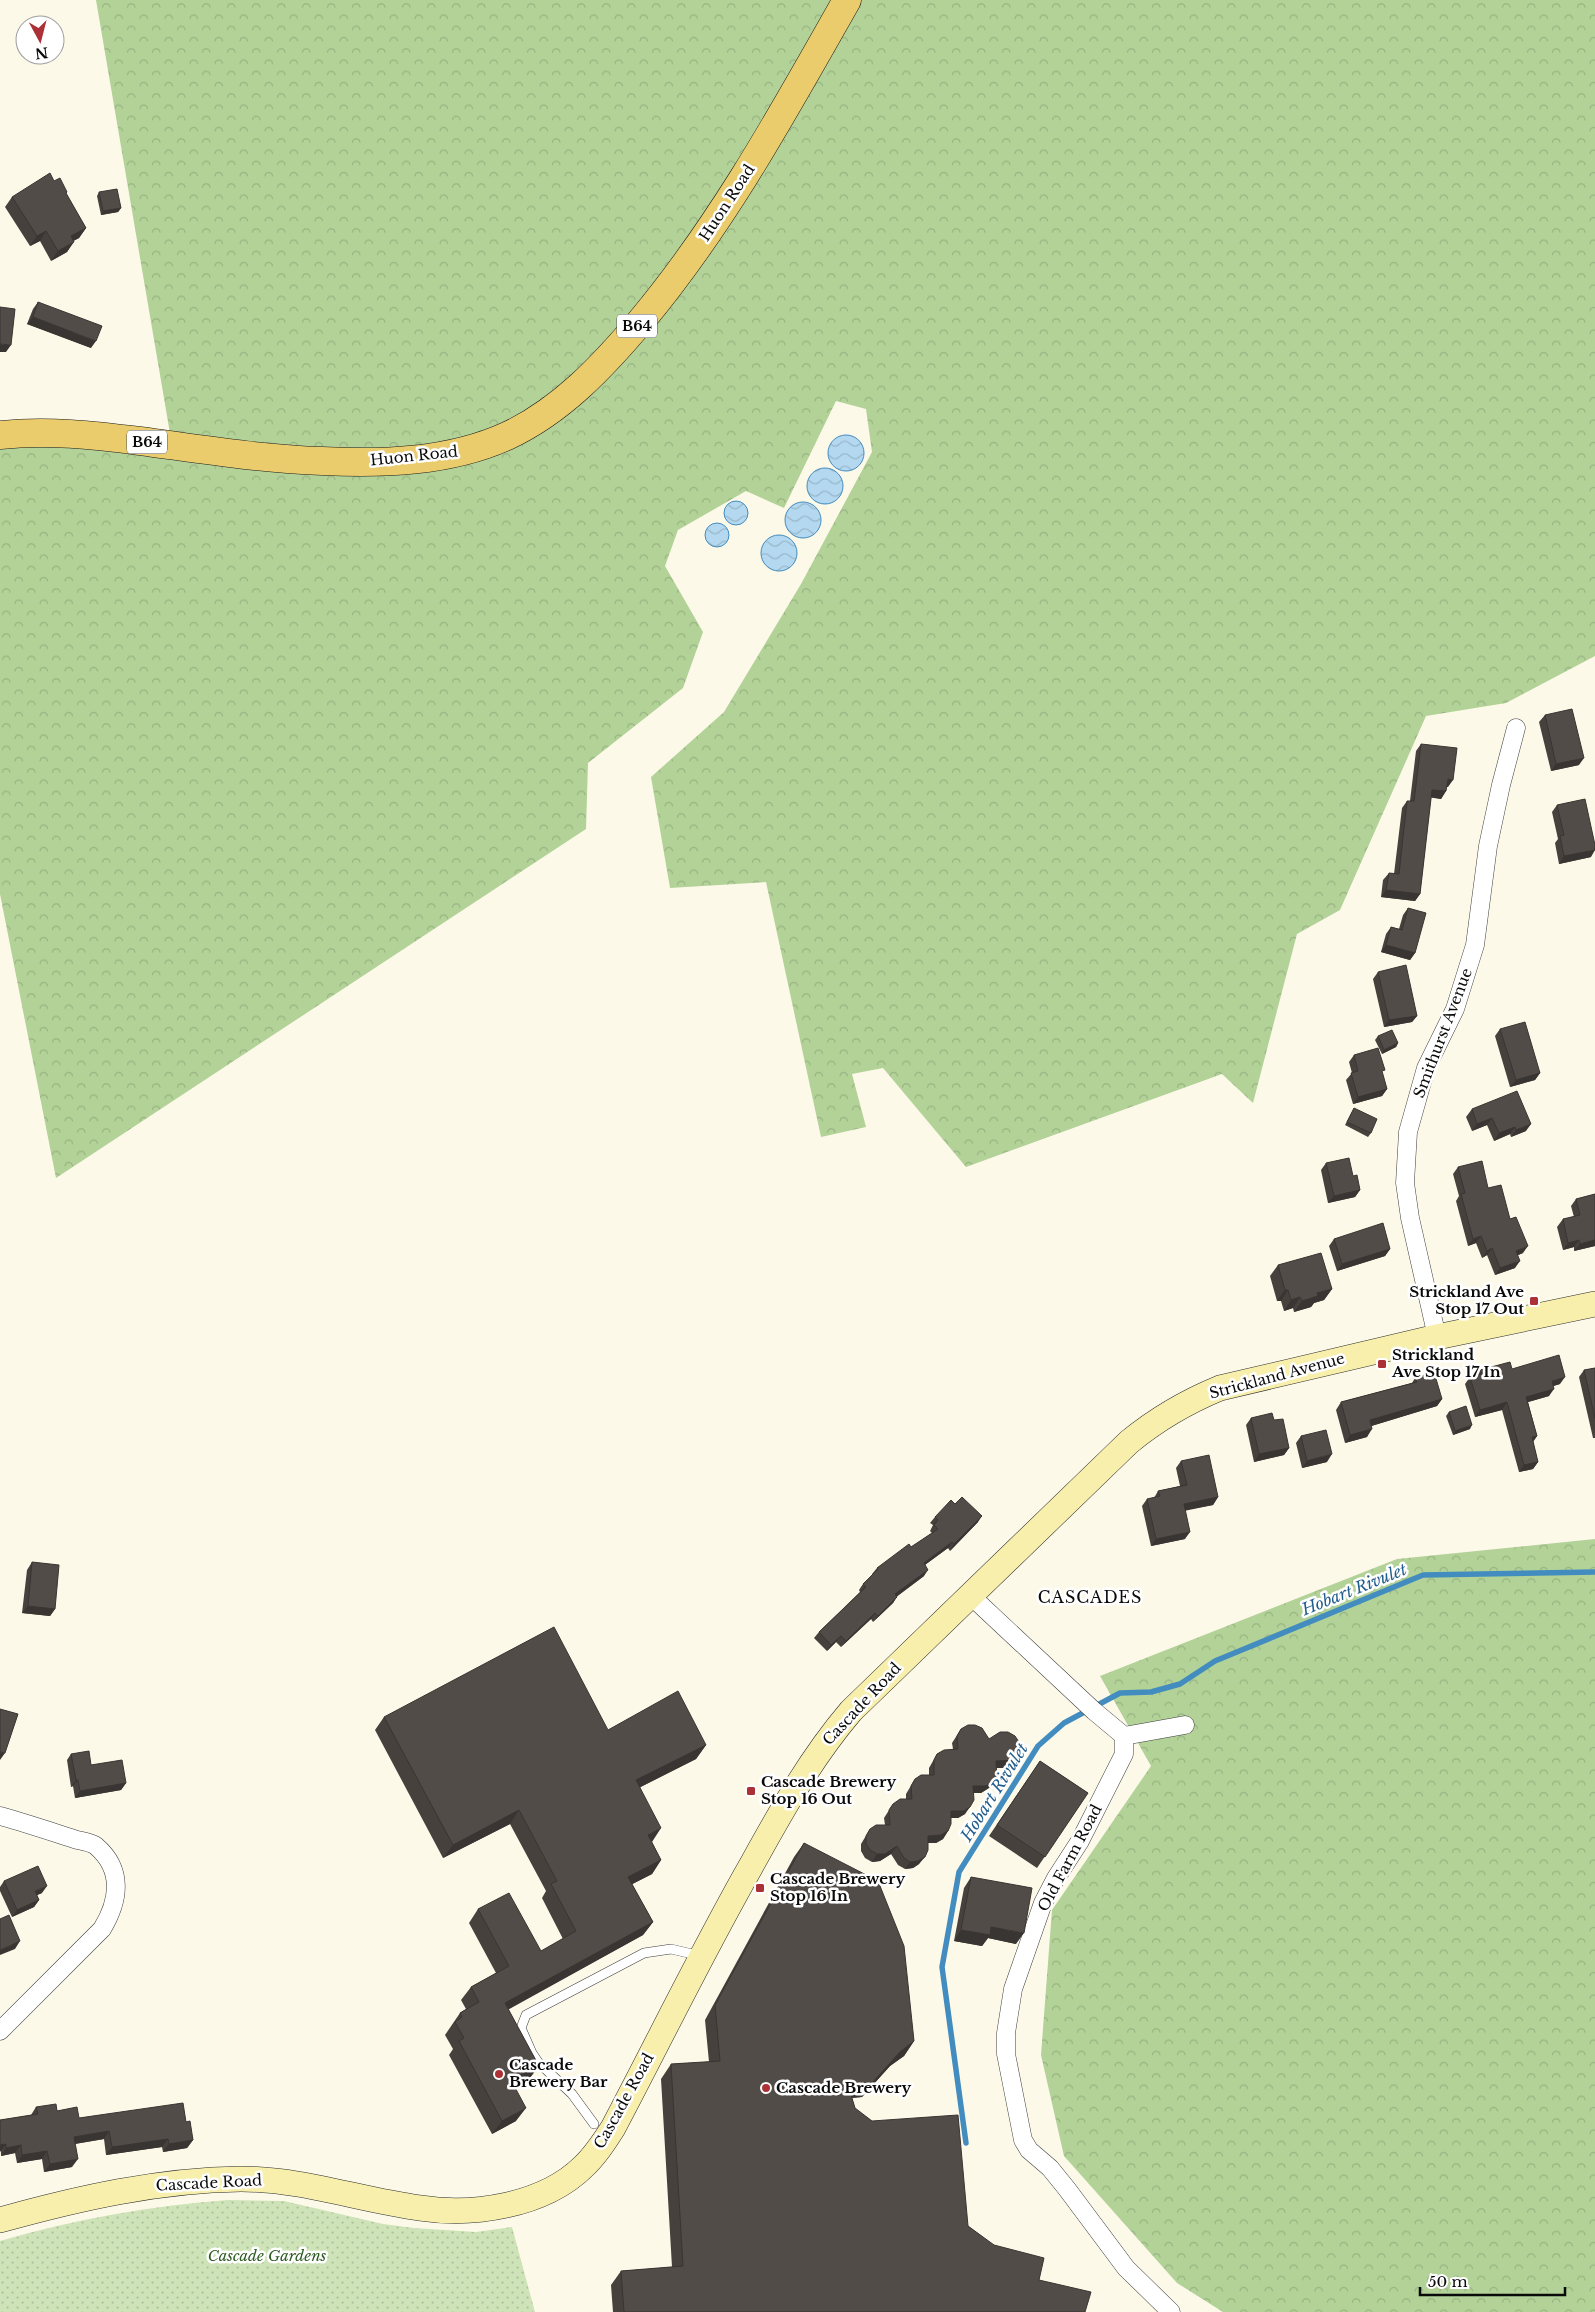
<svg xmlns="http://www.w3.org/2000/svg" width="1595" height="2312" font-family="'Libre Baskerville',serif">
  <defs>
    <pattern id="forest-crowns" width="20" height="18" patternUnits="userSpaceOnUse" patternTransform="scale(1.25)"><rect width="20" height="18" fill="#b2d298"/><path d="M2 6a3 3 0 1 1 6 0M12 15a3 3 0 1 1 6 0" fill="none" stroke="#98b382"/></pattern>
    <pattern id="park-dots" width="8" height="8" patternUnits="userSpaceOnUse" patternTransform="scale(1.25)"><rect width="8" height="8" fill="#cee3b7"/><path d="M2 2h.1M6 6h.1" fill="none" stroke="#b0c19c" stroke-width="1.8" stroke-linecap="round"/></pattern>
    <pattern id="water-waves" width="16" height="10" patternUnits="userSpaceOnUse" patternTransform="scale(1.25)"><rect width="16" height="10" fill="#b3d8ef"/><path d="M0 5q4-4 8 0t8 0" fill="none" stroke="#99b8cc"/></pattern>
  </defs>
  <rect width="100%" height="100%" fill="#fdf9e9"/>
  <path fill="url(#forest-crowns)" d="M96,0H1595V656L1506,703L1426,716L1340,910L1297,934L1253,1103L1222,1074L966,1167L883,1068L852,1074L866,1127L821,1137L766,882L670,888L651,777L724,712L801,584L872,452L866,409L836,401L784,508L746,491L678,530L665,566L703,632L683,688L588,763L586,829L56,1178L0,894V435L172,445Z
    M1595,1539V2312H1223L1177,2283L1064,2156L1041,2055L1052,1910L1151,1766L1100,1676L1397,1559Z"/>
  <path fill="url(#park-dots)" d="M228,2200L284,2201L383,2224L414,2228L476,2232L512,2227L535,2312H0V2241C74,2219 151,2206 228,2200Z"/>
  <path fill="url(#water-waves)" stroke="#428cbf" d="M828 453a18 18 0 1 1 36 0a18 18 0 1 1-36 0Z
    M807 486a18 18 0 1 1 36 0a18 18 0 1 1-36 0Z
    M724 513a12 12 0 1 1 24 0a12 12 0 1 1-24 0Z
    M785 520a18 18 0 1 1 36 0a18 18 0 1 1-36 0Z
    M705 535a12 12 0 1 1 24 0a12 12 0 1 1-24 0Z
    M761 553a18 18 0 1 1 36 0a18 18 0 1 1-36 0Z"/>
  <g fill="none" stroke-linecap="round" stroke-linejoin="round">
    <path stroke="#428cbf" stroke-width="5.5" d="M966,2143L942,1967L959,1872L1038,1746L1064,1723L1120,1693L1151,1692L1180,1684L1215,1661L1423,1575L1595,1572"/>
    <g stroke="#3d3d3d" stroke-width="10">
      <path id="lane" d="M594,2124L572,2094L538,2062L532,2053L521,2028L526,2015L644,1953L671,1949L701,1956"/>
    </g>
    <g stroke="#3d3d3d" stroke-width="19">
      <path id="street" d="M1437,1337L1410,1218L1405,1183L1408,1132L1426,1068L1455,1009L1475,945L1488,846L1501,785L1516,728
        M970,1595L1094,1711L1124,1736V1754L1080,1841L1056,1878L1043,1903L1013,1989L1006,2033V2054L1023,2140L1029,2150L1050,2168L1067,2189L1126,2268L1171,2312
        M1124,1736L1185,1725
        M0,1816C25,1823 49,1831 74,1839C80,1841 91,1842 96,1846C124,1870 119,1901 102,1929L0,2031"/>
    </g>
    <g stroke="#2c2c2c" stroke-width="26">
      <path id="secondary" d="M0,2220C79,2198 159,2180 241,2179C303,2179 360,2200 420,2208C473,2216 543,2206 583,2167C595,2156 604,2142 613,2128C659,2041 702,1952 751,1866C781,1812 810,1759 851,1711L1129,1442C1157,1419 1186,1402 1220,1388L1437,1337L1595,1304"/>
    </g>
    <g stroke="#1b1b1b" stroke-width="29">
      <path id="primary" d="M0,435C47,430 93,435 140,441C200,449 261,459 322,461C383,464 450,462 507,436C561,411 603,366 641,321C723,223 784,111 847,0"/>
    </g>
    <use href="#lane" stroke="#fff" stroke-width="9"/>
    <use href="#street" stroke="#fff" stroke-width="18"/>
    <use href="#secondary" stroke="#f7efab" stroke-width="25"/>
    <use href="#primary" stroke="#ebcc6c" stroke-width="28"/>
  </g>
  <path fill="#47413e" d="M54,181L67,192L66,194L86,228L79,238L73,241L67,252L51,261L40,241L30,246L5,207L12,197Z
    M99,192L121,208L118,212L101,215L97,196Z
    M38,302L91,348L27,324L33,309Z
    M1545,715L1579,765L1551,771L1539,722Z
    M1421,744L1448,787H1446V791L1441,799L1431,797L1420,894L1415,901L1381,897L1383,880L1389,873L1394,874L1402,808L1407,801H1410L1416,751Z
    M1557,805L1591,857L1559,864L1555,843L1558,839L1552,812Z
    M1408,908L1415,953L1410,960L1381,952L1386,934L1391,927L1399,929L1403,915Z
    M1378,972L1417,1016L1412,1022L1384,1027L1373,979Z
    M1500,1029L1540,1073L1535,1080L1510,1087L1495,1036Z
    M1378,1036L1398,1043L1396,1047L1382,1054L1375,1040Z
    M1354,1055L1382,1073L1387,1089L1382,1096L1353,1104L1346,1080L1352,1073L1349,1062Z
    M1354,1108L1371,1133L1368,1137L1345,1125Z
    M1472,1109L1526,1131L1511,1137L1510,1134L1494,1141L1487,1125L1472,1131L1466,1117Z
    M1326,1163L1353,1176L1360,1190L1355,1197L1328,1203L1321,1170Z
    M1458,1167L1488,1188L1510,1219L1523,1253L1518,1255L1515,1268L1495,1275L1487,1255L1482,1258L1476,1243L1468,1246L1456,1201L1459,1196L1453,1174Z
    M1595,1194V1246L1574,1251V1247L1563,1250L1557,1227L1563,1219L1574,1217L1571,1206L1576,1199Z
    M1334,1239L1390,1249L1385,1256L1337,1271L1329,1246Z
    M1278,1265L1332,1289L1324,1300L1314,1303L1311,1307L1294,1312L1293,1308L1284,1311L1281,1301H1277L1270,1276Z
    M1595,1368V1438H1593L1579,1377L1584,1370Z
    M1512,1369L1560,1384L1553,1386L1549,1396L1528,1402L1537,1436L1533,1442L1538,1462L1533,1469L1519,1472L1502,1410L1475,1417L1465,1384L1470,1377L1477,1375L1480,1370Z
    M1415,1378L1442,1399L1437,1406L1371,1426L1367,1437L1345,1443L1336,1410L1341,1402L1412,1383Z
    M1449,1412L1470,1429L1453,1435L1446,1416Z
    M1251,1418L1274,1420L1289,1448L1284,1455L1254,1462L1246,1425Z
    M1301,1436L1327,1462L1302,1468L1296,1443Z
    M1181,1461L1218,1497L1213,1505L1185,1510V1539L1151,1546L1142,1506L1147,1499L1154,1498L1158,1491L1180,1486L1176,1468Z
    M955,1504L978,1522L950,1551L948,1548L925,1565L924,1576L897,1596L893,1603L873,1622L871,1619L841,1647L836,1642L827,1651L814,1638L819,1632L860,1592L859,1590L863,1584L873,1574H872L877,1568L911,1547L932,1533L930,1531L933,1525L930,1523L935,1517Z
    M32,1562L55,1609L50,1616L22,1613L27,1570Z
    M384,1717L706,1745L696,1759L640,1787L652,1842L661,1860L652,1874L632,1884L653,1922L643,1935L508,2009L539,2066L529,2079L515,2087L516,2121L492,2134L449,2055L453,2049L445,2035L460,2013L466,2009L461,2000L471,1987L496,1973L469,1923L478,1909L541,1951L563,1939L542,1898L546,1891L510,1824L443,1858L375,1730Z
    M961,1729L989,1739L1019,1760L1014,1768H996L992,1786L981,1793H973L965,1814L958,1818H951L948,1831L943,1839L936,1843H928L919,1864L913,1868L905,1869L898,1865L891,1854L880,1861L872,1862L865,1858L861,1851V1844L870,1829L885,1825L884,1818L893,1804L906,1799V1794L915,1779L929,1775V1768L937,1754L953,1749L952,1743Z
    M71,1754L91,1765L126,1783L121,1790L75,1798L73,1786L71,1787L67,1760Z
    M1040,1761L1088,1793L1037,1868L989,1836Z
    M804,1843L914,2041L904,2056L890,2066L862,2097L852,2098L855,2108L968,2226L1039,2280L1085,2312H613L611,2285L621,2271L672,2267L661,2079L671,2064L709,2062L705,2020L794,1857Z
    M971,1877L1016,1944L988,1938L982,1946L954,1941L964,1888Z
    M4,1881L42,1893L37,1895L39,1900L34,1907L12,1917L0,1891V1887Z
    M36,2107L57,2111L79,2118L186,2122L193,2140L187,2148L163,2152L162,2147L106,2155L104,2139L75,2144L72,2167L44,2172L42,2159L17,2163L15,2153L1,2156L0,2120L31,2115Z"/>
  <path fill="#393532" d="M121,208L118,212L101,215L103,211Z
    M86,228L79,238L64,246L71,236Z
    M46,231L40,241L30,246L37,236Z
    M74,242L67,252L51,261L58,251Z
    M33,317L96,341L91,348L27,324Z
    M0,344L11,345L6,352H0Z
    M1584,758L1579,765L1551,771L1556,764Z
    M1448,779L1453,780L1448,787L1442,786Z
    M1432,790L1446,791L1441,799L1427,797Z
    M1595,850L1591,857L1559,864L1564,856Z
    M1386,890L1420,894L1415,901L1381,897Z
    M1386,945L1415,953L1410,960L1381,952Z
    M1417,1016L1412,1022L1384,1027L1389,1020Z
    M1398,1043L1396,1047L1382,1054L1384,1050Z
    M1540,1073L1535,1080L1510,1087L1516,1080Z
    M1387,1089L1382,1096L1353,1104L1358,1097Z
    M1492,1118L1487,1125L1472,1131L1477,1124Z
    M1531,1124L1526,1131L1511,1137L1516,1130Z
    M1515,1127L1510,1134L1494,1141L1499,1133Z
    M1360,1190L1355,1197L1328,1203L1334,1196Z
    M1481,1236L1476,1243L1468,1246L1473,1239Z
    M1579,1240L1574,1247L1563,1250L1568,1243Z
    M1595,1240V1246L1574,1251L1580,1244Z
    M1528,1246L1523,1253L1511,1258L1516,1251Z
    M1492,1248L1487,1255L1482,1258L1487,1251Z
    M1390,1249L1385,1256L1337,1271L1342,1264Z
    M1520,1261L1515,1268L1495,1275L1500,1268Z
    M1332,1289L1324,1300L1314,1303L1311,1307L1294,1312L1302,1301L1317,1293Z
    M1285,1290H1288L1281,1301H1277Z
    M1300,1297L1293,1308L1284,1311L1291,1300Z
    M1565,1377L1560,1384L1547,1388L1552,1381Z
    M1554,1389L1549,1396L1521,1404L1526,1397Z
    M1442,1399L1437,1406L1365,1428L1370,1420Z
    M1507,1402L1502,1410L1475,1417L1480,1410Z
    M1472,1425L1470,1429L1453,1435L1455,1431Z
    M1372,1429L1367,1437L1345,1443L1350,1435Z
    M1537,1436L1532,1443V1437Z
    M1289,1448L1284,1455L1254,1462L1259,1454Z
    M1332,1454L1327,1462L1302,1468L1307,1461Z
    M1538,1462L1533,1469L1519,1472L1524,1465Z
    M1218,1497L1213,1505L1179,1512L1184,1504Z
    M982,1516L978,1522L950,1551L954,1544Z
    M1190,1532L1185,1539L1151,1546L1156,1539Z
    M952,1542L948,1548L919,1569L924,1563Z
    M928,1570L924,1576L891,1601L895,1594Z
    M897,1597L893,1603L873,1622L878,1616Z
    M28,1606L55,1609L50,1616L22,1613Z
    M875,1613L871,1619L841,1647L846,1641Z
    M841,1636L836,1642L827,1651L831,1645Z
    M706,1745L696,1759L627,1794L636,1780Z
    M0,1752L5,1753L0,1760Z
    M1019,1760L1014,1768H991L996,1761Z
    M997,1779L992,1786L981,1793H968L973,1786Z
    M76,1780H78L73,1786L71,1787Z
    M126,1783L121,1790L75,1798L80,1791Z
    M970,1807L965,1814L958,1818H945L951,1811Z
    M519,1810L510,1824L443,1858L453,1845Z
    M661,1828L652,1842L648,1835Z
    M948,1831L943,1839L936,1843H923L928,1836Z
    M897,1846L891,1854L880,1861L872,1862L877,1854Z
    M925,1857L919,1864L913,1868L905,1869L910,1862Z
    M661,1860L652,1874L619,1891L628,1877Z
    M47,1886L42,1893L30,1898L35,1891Z
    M39,1900L34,1907L12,1917L17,1910Z
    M653,1922L643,1935L495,2017L505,2003Z
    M991,1927L1024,1933L1016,1944L988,1938L982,1946L954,1941L961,1930Z
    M20,1941L15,1949L0,1955V1950Z
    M914,2041L904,2056L890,2066L862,2097L838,2099L848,2085L900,2052Z
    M539,2066L529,2079L502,2094L511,2080Z
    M526,2108L516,2121L492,2134L502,2121Z
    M109,2131L104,2139L68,2145L74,2137Z
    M168,2139L162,2147L106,2155L112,2147Z
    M193,2140L187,2148L163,2152L169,2144Z
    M6,2144L0,2152V2145Z
    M21,2145L15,2153L1,2156L6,2148Z
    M47,2151L42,2159L17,2163L22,2155Z
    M78,2159L72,2167L44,2172L50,2164Z"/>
  <path fill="#524c48" stroke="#393532" d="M50,173L54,181L60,178L67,192L66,193L86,228L71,236L74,242L58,251L46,231L37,236L12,197Z
    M117,189L121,208L103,211L99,192Z
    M38,302L102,326L96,341L33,317Z
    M0,307L15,309L11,345L0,344Z
    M1572,709L1584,758L1556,764L1545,715Z
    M1421,744L1457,748L1453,780L1448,779L1446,791L1432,790L1420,894L1386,890L1389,873L1399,874L1407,801H1414Z
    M1585,799L1595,845V850L1564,856L1560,836L1564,835L1557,805Z
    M1408,908L1426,913L1415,953L1386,945L1391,927L1402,930Z
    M1406,965L1417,1016L1389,1020L1378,972Z
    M1525,1022L1540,1073L1516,1080L1500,1029Z
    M1392,1030L1398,1043L1384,1050L1378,1036Z
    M1378,1048L1385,1070L1382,1071L1387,1089L1358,1097L1351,1073L1358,1071L1354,1055Z
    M1517,1091L1531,1124L1516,1130L1515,1127L1499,1133L1492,1118L1477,1124L1472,1109Z
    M1354,1108L1377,1119L1371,1133L1347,1122Z
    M1349,1158L1353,1176L1357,1175L1360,1190L1334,1196L1326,1163Z
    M1482,1161L1488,1188L1501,1185L1510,1219L1516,1217L1528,1246L1516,1251L1520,1261L1500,1268L1492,1248L1487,1251L1481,1236L1473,1239L1461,1194L1465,1193L1458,1167Z
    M1595,1194V1240L1580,1244L1579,1240L1568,1243L1563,1219L1580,1215L1576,1199Z
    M1383,1223L1390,1249L1342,1264L1334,1239Z
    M1321,1253L1332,1289L1317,1293L1318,1296L1302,1301L1300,1297L1291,1300L1288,1290H1285L1278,1265Z
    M1559,1355L1565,1377L1552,1381L1554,1389L1526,1397L1537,1436L1532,1437L1538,1462L1524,1465L1507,1402L1480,1410L1470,1377L1482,1374L1480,1370L1510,1362L1512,1369Z
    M1595,1368V1418L1584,1370Z
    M1434,1372L1442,1399L1370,1420L1372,1429L1350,1435L1341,1402L1417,1382L1415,1378Z
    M1466,1406L1472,1425L1455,1431L1449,1412Z
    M1272,1413L1274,1420L1283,1419L1289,1448L1259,1454L1251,1418Z
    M1326,1430L1332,1454L1307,1461L1301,1436Z
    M1209,1455L1218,1497L1184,1504L1190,1532L1156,1539L1147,1499L1160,1496L1158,1491L1187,1485L1181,1461Z
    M962,1497L982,1516L954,1544L952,1542L924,1563L928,1570L895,1594L897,1597L878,1616L875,1613L846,1641L841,1636L831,1645L819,1632L866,1587L863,1584L878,1569L877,1568L909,1544L911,1547L938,1529L934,1525L938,1520L935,1517L951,1500L955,1504Z
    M32,1562L59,1565L55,1609L28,1606Z
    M554,1627L608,1730L678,1691L706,1745L636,1780L661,1828L648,1835L661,1860L628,1877L653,1922L505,2003L539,2066L511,2080L526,2108L502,2121L459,2041L464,2038L455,2022L462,2017L460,2013L479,2002L471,1987L509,1966L478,1909L509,1893L541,1951L576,1931L551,1884L557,1881L519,1810L453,1845L384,1717Z
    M0,1709L18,1714L5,1753L0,1752Z
    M968,1725H975L982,1728L989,1739L1000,1732H1008L1015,1736L1019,1742V1760L996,1761L997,1779L986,1786H973L974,1800L970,1807L964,1811H951V1824L948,1831L941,1835L928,1836V1850L925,1857L918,1861L910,1862L904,1858L897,1846L885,1854H877L870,1850L866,1844V1836L870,1829L876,1825H890L889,1810L893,1804L900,1799H912L911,1786L915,1779L921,1775H934V1760L937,1754L944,1750L958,1749L957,1736L961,1729Z
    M89,1751L91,1765L122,1760L126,1783L80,1791L78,1780H76L71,1754Z
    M1040,1761L1088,1793L1045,1857L997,1825Z
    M804,1843L878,1881L904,1946L914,2041L900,2052L872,2083L848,2085L855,2108L872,2121L958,2115L968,2226L994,2245L1044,2258L1039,2280L1091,2292L1085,2312H624L621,2271L683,2266L671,2064L720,2061L715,2005Z
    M38,1866L47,1886L35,1891L39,1900L17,1910L4,1881Z
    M971,1877L1032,1888L1024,1933L991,1927L990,1935L961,1930Z
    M9,1915L20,1941L0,1950V1919Z
    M183,2103L186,2122L190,2121L193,2140L169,2144L168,2139L112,2147L109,2131L74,2137L78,2159L50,2164L47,2151L22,2155L21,2145L6,2148V2144L0,2145V2120L38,2114L36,2107L56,2104L57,2111L77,2107L79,2118Z"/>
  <g fill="#ab3136" stroke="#fff" stroke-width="2">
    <rect x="1529" y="1296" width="10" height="10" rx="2.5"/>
    <rect x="1377" y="1359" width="10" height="10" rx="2.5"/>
    <rect x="746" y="1786" width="10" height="10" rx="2.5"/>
    <rect x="755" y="1883" width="10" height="10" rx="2.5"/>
    <circle cx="499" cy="2074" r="5"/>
    <circle cx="766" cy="2088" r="5"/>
  </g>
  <g text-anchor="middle" stroke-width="5" stroke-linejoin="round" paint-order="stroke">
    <g fill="#fff" stroke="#545454" stroke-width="1">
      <rect x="617" y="314.5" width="40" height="23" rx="4"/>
      <rect x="127" y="430.5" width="40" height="23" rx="4"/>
    </g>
    <g font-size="14" font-weight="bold" fill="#0a0a0a">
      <text x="637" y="331">B64</text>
      <text x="147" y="447">B64</text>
    </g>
    <g font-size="15" fill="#0a0a0a" stroke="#fff">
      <text transform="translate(727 203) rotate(-57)" y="5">Huon Road</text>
      <text transform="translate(414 456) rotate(-6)" y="5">Huon Road</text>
      <text transform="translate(1443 1033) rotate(-69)" y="5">Smithurst Avenue</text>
      <text transform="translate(1277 1376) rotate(-15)" y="5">Strickland Avenue</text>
      <text transform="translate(862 1704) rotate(-47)" y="5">Cascade Road</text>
      <text transform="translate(1070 1858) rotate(-62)" y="5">Old Farm Road</text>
      <text transform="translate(624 2101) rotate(-61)" y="5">Cascade Road</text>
      <text transform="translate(209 2183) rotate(-3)" y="5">Cascade Road</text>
    </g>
    <g font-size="15" font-weight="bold" fill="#0a0a0a" stroke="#fff" text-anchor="start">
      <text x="1524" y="1297" text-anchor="end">Strickland Ave<tspan x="1524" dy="17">Stop 17 Out</tspan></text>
      <text x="1392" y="1360">Strickland<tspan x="1392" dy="17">Ave Stop 17 In</tspan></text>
      <text x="761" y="1787">Cascade Brewery<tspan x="761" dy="17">Stop 16 Out</tspan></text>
      <text x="770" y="1884">Cascade Brewery<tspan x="770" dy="17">Stop 16 In</tspan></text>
      <text x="509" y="2070">Cascade<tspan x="509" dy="17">Brewery Bar</tspan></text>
      <text x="776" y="2093">Cascade Brewery</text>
    </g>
    <g font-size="15" font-style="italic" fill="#2d5a22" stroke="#fff">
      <text x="267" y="2261">Cascade Gardens</text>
    </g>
    <g font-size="16" font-style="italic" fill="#215e8e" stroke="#fff">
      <text transform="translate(1354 1589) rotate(-22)" y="6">Hobart Rivulet</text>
      <text transform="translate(994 1792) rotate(-58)" y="6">Hobart Rivulet</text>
    </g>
    <g font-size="16" letter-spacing="1" fill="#0a0a0a" stroke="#fff">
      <text x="1090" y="1603">CASCADES</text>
    </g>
  </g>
  <g transform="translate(40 40) rotate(173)"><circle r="24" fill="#ffffff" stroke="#9d9d9d"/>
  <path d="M0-4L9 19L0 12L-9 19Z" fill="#ab3136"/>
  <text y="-8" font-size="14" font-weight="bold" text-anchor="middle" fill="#0a0a0a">N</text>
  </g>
  <path d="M1420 2287v8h145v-8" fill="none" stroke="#0a0a0a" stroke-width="2.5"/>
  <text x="1428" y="2287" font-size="15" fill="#0a0a0a" stroke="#ffffff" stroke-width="4" paint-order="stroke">50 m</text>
</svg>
